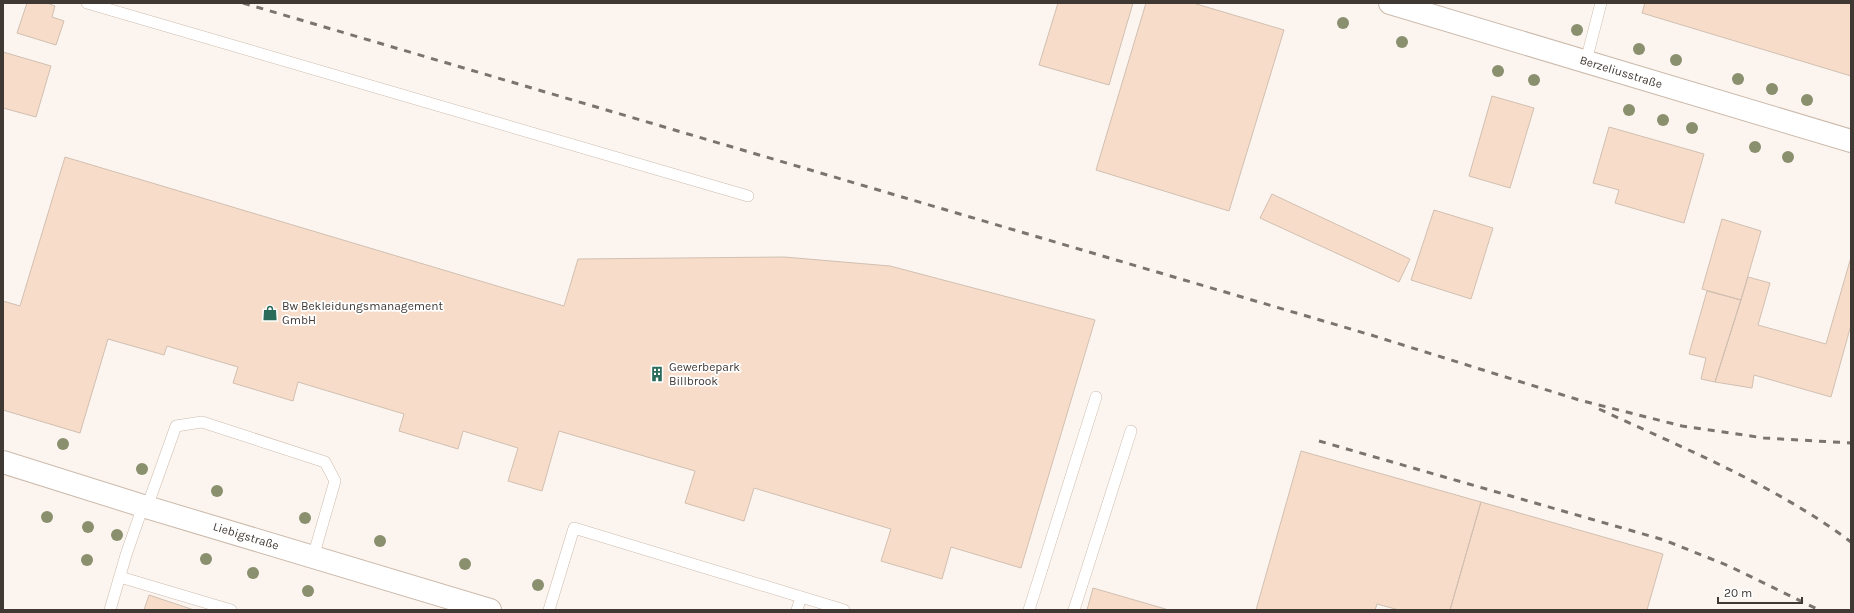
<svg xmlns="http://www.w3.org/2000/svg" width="1854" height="613" font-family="Karla,sans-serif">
  <rect width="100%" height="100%" fill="#fcf5ef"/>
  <path fill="#f7ddc9" stroke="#d1bfb1" d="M27,3H47L55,6L52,17L64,21L56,45L17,33Z
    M1058,3H1133L1109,85L1039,65Z
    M1146,3H1193L1284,30L1229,211L1096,170Z
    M1645,3H1851V76L1642,13Z
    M3,52L51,66L36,117L3,108Z
    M1492,96L1534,108L1510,188L1469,176Z
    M1609,127L1704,154L1684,223L1615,203L1619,190L1593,183Z
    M65,157L564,306L578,259L784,257L890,266L1095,320L1021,568L951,547L942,579L881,561L891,529L754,488L744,521L685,503L695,471L559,431L542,491L508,481L518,448L463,431L458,449L399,431L404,414L298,382L293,401L233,383L238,367L167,346L164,355L108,339L80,433L3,410V301L20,306Z
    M1272,194L1410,259L1399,282L1260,218Z
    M1434,210L1493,228L1471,299L1411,280Z
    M1722,219L1761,231L1741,300L1702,289Z
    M1851,257V325L1831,397L1754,375L1752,388L1715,382L1748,277L1770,283L1758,325L1826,344Z
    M1707,291L1741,300L1715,382L1701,379L1706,358L1689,354Z
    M1301,451L1481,502L1450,610H1399L1377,604L1375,610H1256Z
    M1481,502L1663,554L1647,610H1450Z
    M1093,588L1169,610H1087Z
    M149,595L194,610H144Z"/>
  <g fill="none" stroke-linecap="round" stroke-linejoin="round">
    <g stroke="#ccbbad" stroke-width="12">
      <path id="lane" d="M87,3L748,196
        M1586,61L1601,3
        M147,507L176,426L202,422L325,462L335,481L313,557
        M120,577L231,610
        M110,610L126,555L143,506
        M549,610L574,528L844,610
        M797,610L801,597
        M1029,610L1096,397
        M1074,610L1131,431"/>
    </g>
    <g stroke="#ccbbad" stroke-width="24">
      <path id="street" d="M1390,3L1851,141"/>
    </g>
    <g stroke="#ccbbad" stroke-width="24">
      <path id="secondary" d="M3,462L143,506L490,610"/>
    </g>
    <use href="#lane" stroke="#fff" stroke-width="11"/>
    <use href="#street" stroke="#fff" stroke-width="22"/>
    <use href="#secondary" stroke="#fff" stroke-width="22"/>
    <path stroke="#7b736e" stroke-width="3" stroke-dasharray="7 7" stroke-linecap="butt" d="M243,3L1371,335L1579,400L1682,426L1764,438L1851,443
      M1599,409C1685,449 1775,485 1851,542
      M1319,441L1664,540L1729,566L1819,610"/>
  </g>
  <g fill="#8a8f6e">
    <circle cx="1343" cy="23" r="6"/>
    <circle cx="1577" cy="30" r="6"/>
    <circle cx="1402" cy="42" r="6"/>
    <circle cx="1639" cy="49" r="6"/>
    <circle cx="1676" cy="60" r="6"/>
    <circle cx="1498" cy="71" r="6"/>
    <circle cx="1738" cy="79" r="6"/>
    <circle cx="1534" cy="80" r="6"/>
    <circle cx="1772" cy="89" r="6"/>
    <circle cx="1807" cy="100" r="6"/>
    <circle cx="1629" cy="110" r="6"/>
    <circle cx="1663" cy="120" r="6"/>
    <circle cx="1692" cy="128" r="6"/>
    <circle cx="1755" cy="147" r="6"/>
    <circle cx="1788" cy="157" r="6"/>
    <circle cx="63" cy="444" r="6"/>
    <circle cx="142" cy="469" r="6"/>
    <circle cx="217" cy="491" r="6"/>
    <circle cx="47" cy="517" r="6"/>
    <circle cx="305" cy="518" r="6"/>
    <circle cx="88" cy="527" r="6"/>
    <circle cx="117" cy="535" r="6"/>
    <circle cx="380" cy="541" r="6"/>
    <circle cx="206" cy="559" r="6"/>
    <circle cx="87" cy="560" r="6"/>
    <circle cx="465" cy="564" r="6"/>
    <circle cx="253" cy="573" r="6"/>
    <circle cx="538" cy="585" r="6"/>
    <circle cx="308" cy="591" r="6"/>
  </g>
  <defs>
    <g id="shop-bare" transform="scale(1.2)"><path d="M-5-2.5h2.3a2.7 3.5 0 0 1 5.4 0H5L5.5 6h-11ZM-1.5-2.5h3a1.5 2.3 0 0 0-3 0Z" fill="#2a6b5a" stroke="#fff" stroke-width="2.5" paint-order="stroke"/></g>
    <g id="building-bare" transform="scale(1.2)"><path d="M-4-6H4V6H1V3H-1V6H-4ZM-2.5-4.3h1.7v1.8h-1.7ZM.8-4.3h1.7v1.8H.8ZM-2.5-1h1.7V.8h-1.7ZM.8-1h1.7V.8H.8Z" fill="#2a6b5a" stroke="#fff" stroke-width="2.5" paint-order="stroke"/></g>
  </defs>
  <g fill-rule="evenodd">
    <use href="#shop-bare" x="270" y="313"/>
    <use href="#building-bare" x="657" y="374"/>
  </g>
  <g text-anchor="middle" stroke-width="3.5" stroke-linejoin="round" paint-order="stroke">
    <g font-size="12" fill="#403833" stroke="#fff">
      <text transform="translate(1621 72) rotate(17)" y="4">Berzeliusstraße</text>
      <text transform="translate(246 536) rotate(17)" y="4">Liebigstraße</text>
    </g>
    <g font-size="12" fill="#403833" stroke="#fff" text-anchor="start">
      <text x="282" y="310">Bw Bekleidungsmanagement<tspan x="282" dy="14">GmbH</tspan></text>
      <text x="669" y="371">Gewerbepark<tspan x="669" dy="14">Billbrook</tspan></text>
    </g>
  </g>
  <rect width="1854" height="613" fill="none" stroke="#403833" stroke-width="8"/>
  <path d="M1718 597v6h84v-6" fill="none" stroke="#403833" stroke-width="2"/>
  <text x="1724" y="597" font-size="12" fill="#403833" stroke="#ffffff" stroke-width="3" paint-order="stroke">20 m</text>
</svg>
